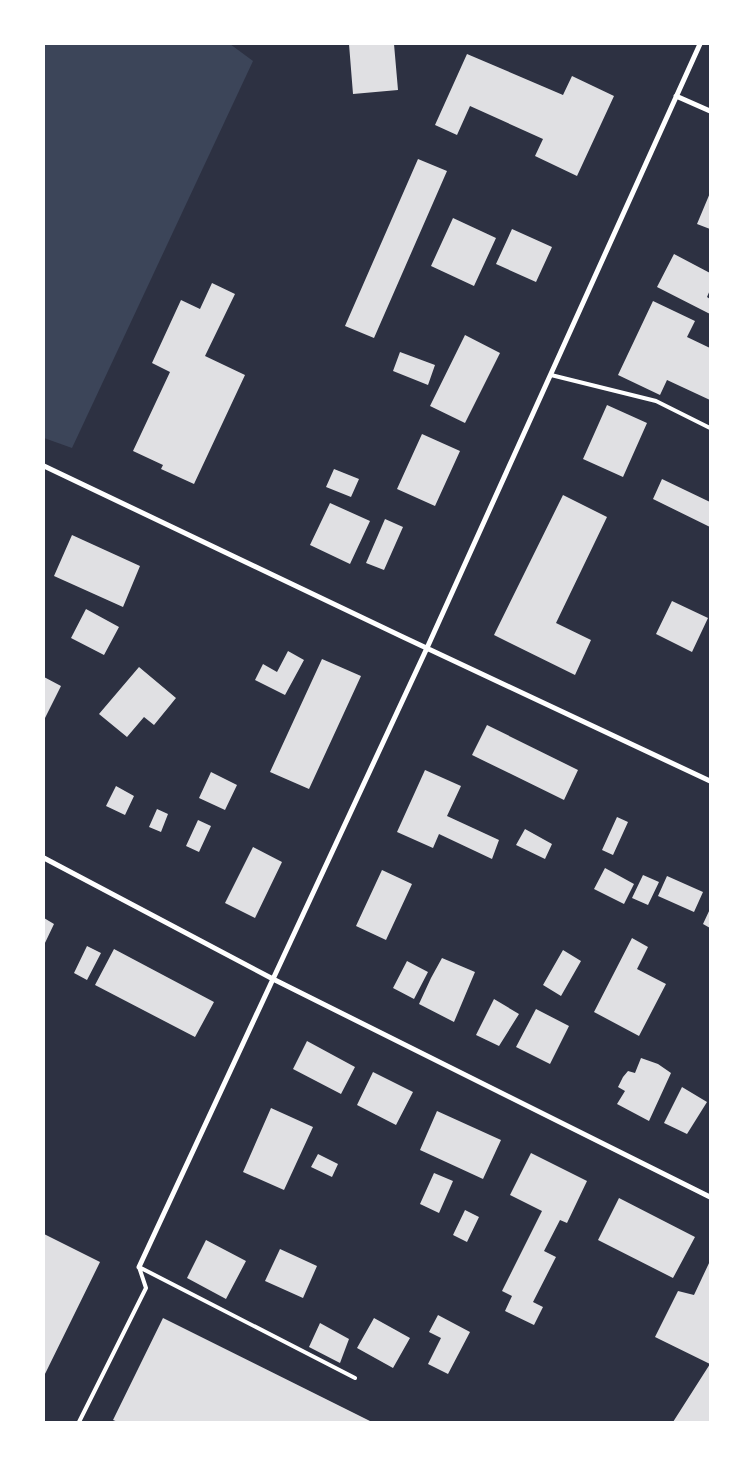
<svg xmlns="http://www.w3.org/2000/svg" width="754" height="1466" font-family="'Exo 2',sans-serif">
  <rect width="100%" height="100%" fill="#2d3142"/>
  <path fill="#3c4559" d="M44,44H230L253,61L72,448L44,438Z"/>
  <path fill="#e0e0e3" d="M349,44H394L398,90L353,94Z
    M467,54L563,95L572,76L614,96L577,176L535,156L543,139L470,106L457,135L435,125Z
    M418,159L447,171L374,338L345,326Z
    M710,193V229L697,224Z
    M453,218L496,238L474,286L431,266Z
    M512,229L552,247L536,282L496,264Z
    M674,254L710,273V290L707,297L710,299V314L657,287Z
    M212,283L235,294L205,356L245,375L194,484L161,469L163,465L133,451L170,372L152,363L181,300L200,309Z
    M653,301L695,321L687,337L710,348V400L667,380L660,395L618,375Z
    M465,335L500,353L465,423L430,406Z
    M400,352L435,365L428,385L393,371Z
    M607,405L647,423L623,477L583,459Z
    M422,434L460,451L435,506L397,489Z
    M334,469L359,479L351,497L326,487Z
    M662,479L710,502V527L653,499Z
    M563,495L607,517L556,623L591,640L575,675L494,635Z
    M330,503L370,521L350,564L310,545Z
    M385,519L403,527L384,570L366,563Z
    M72,535L140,566L123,607L54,576Z
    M672,601L708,618L692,652L656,634Z
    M86,609L119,627L104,655L71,638Z
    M288,651L304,660L285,695L255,680L263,664L277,672Z
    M322,659L361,676L309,789L270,772Z
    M139,667L176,698L154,725L144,717L127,737L99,714Z
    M44,677L61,686L44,720Z
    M487,725L578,770L564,800L472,755Z
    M425,770L461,786L447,816L499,840L492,859L439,834L433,848L397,832Z
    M211,772L237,785L225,810L199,798Z
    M116,786L134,796L125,815L106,806Z
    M157,809L168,814L161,832L149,827Z
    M617,817L628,822L613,855L602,850Z
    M198,820L211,826L199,852L186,846Z
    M525,829L552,844L545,859L516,845Z
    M253,847L282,862L255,918L225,903Z
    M605,868L634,884L624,904L594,889Z
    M382,870L412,884L386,940L356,926Z
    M643,875L659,882L648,905L632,898Z
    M667,876L703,892L694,912L658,896Z
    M710,909V928L703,924Z
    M44,918L54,924L44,945Z
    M632,938L648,947L637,969L666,984L639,1036L594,1012Z
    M87,946L101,953L87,980L74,973Z
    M114,949L214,1002L195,1037L95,985Z
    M563,950L581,961L561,996L543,985Z
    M442,958L475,972L454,1022L419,1004L431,978Z
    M407,961L428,972L414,999L393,988Z
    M494,999L519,1014L499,1046L476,1035Z
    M536,1009L569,1026L550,1064L516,1047Z
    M307,1041L355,1067L341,1094L293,1069Z
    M641,1058L658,1064L671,1073L649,1121L617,1104L625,1091L618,1087L623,1077L628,1071L635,1073Z
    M373,1072L413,1092L396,1125L357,1105Z
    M682,1087L707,1102L687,1134L664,1123Z
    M271,1108L313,1127L284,1190L243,1172Z
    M437,1111L501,1140L483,1179L420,1150Z
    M531,1153L587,1181L567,1223L560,1220L544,1251L556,1257L533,1302L543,1307L534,1325L505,1311L512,1296L502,1291L542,1211L510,1195Z
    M318,1154L338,1164L332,1177L311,1167Z
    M434,1173L453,1181L439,1213L420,1204Z
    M619,1198L695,1237L673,1278L598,1240Z
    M465,1210L479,1217L467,1242L453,1235Z
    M44,1234L100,1262L44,1376Z
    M206,1240L246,1261L226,1299L187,1278Z
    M280,1249L317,1266L303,1298L265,1281Z
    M710,1261V1422H673L710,1364L655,1337L678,1291L694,1295Z
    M438,1315L470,1332L448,1374L428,1364L441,1338L429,1332Z
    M163,1318L372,1422H118L113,1420Z
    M374,1318L410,1338L393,1368L357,1348Z
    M320,1323L349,1339L340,1363L309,1347Z"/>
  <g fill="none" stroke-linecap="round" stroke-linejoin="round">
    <path stroke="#fff" stroke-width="4" d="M551,375L656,401L710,428
      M139,1267L355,1378
      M79,1422L146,1288L139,1267"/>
    <path stroke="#fff" stroke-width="5" d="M676,96L710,111
      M44,466L403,637L710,781
      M44,858L273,979L710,1197
      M139,1267L427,648L700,44"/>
  </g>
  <rect width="754" height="1466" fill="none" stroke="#ffffff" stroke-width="90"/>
</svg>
